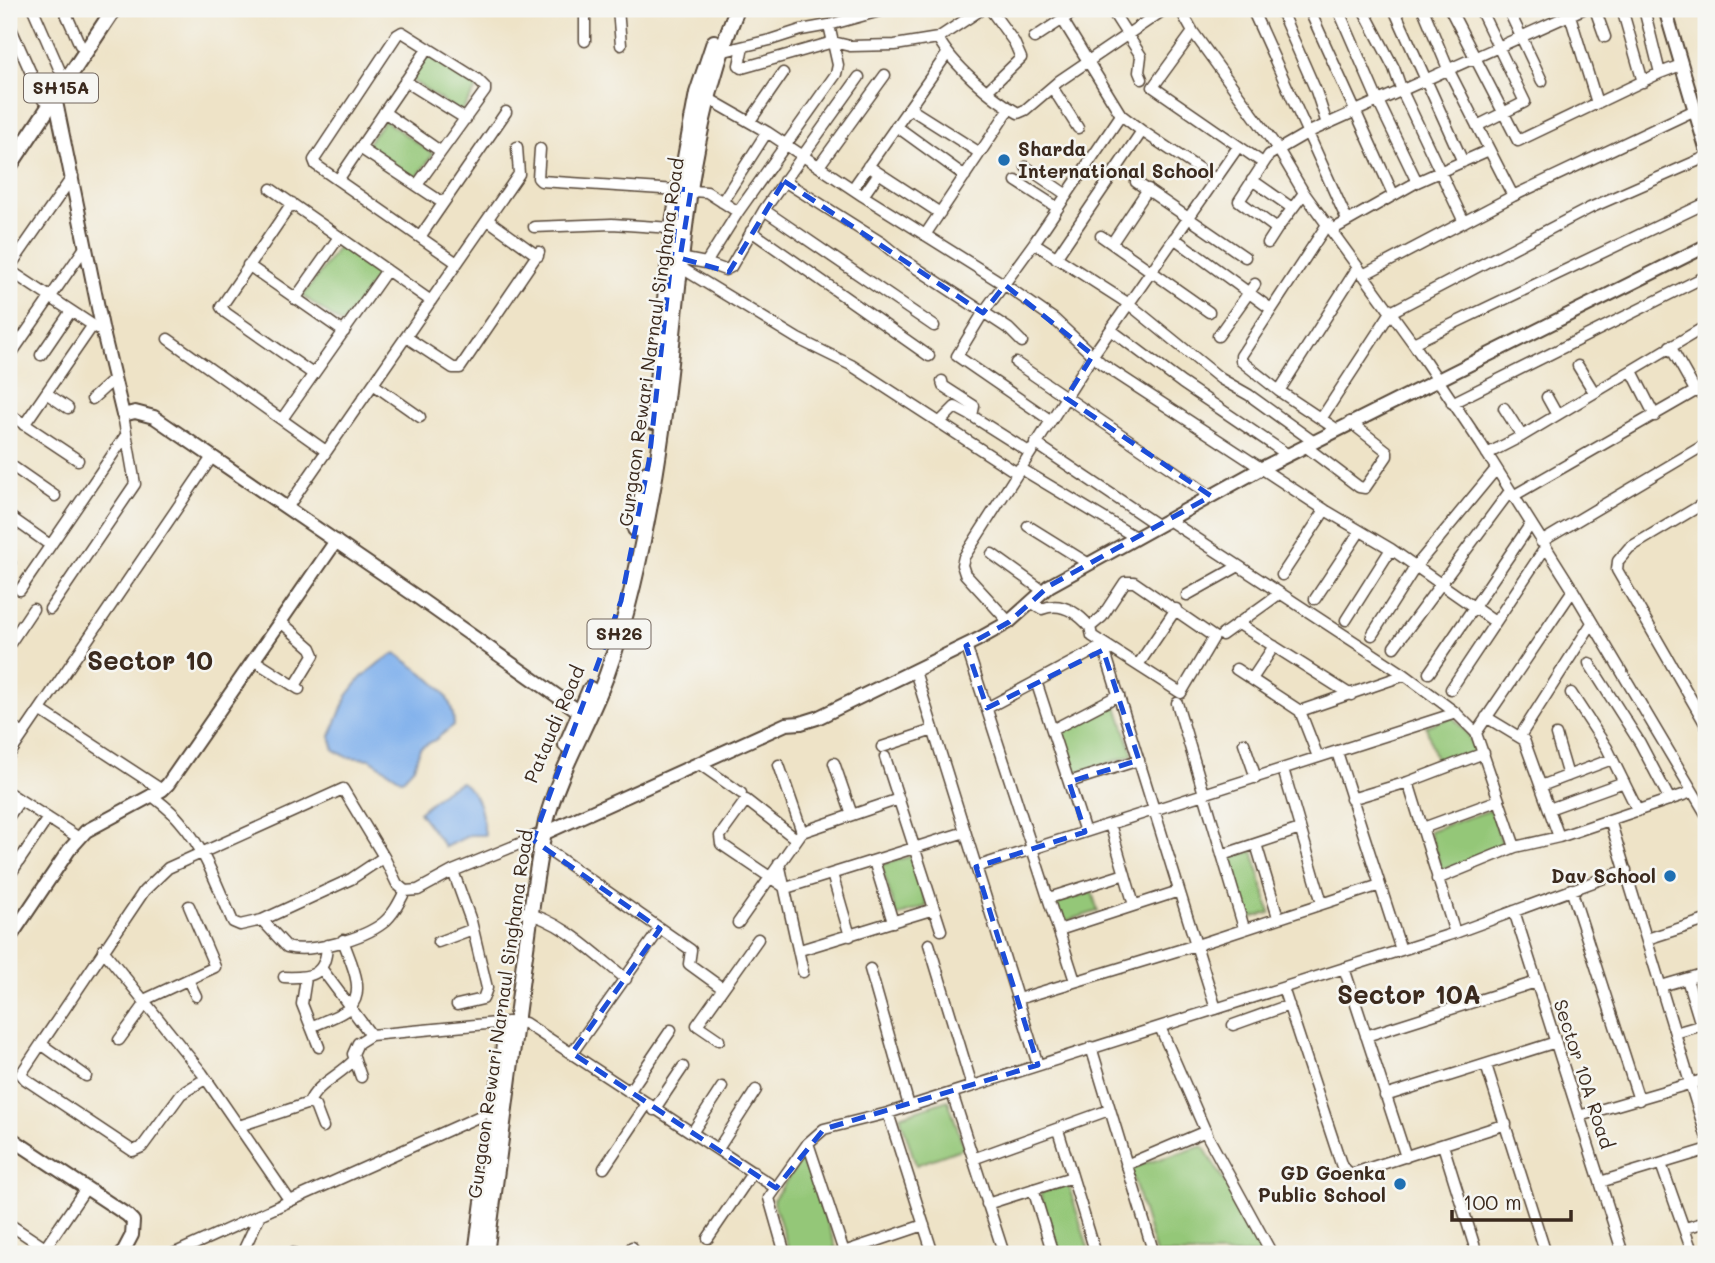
<svg xmlns="http://www.w3.org/2000/svg" width="1715" height="1263" font-family="Mali,sans-serif">
  <rect width="100%" height="100%" fill="#f6f6f2"/>
  <filter id="ink" filterUnits="userSpaceOnUse"><feTurbulence type="fractalNoise" baseFrequency=".0143" numOctaves="2"/><feDisplacementMap in="SourceGraphic" scale="14" xChannelSelector="R" yChannelSelector="G"/><feConvolveMatrix kernelMatrix="1 2 1 2 8 2 1 2 1" color-interpolation-filters="sRGB"/></filter>
  <filter id="wash" filterUnits="userSpaceOnUse"><feTurbulence type="fractalNoise" baseFrequency=".00686" numOctaves="4" result="noise"/><feDisplacementMap in="SourceGraphic" scale="28" xChannelSelector="R" yChannelSelector="G"/><feGaussianBlur stdDeviation="1.57" result="paint"/><feColorMatrix in="noise" values="0 0 0 0 0 0 0 0 0 0 0 0 0 0 0 0 0 1.4 0 .05"/><feComposite in="paint" operator="in"/></filter>
  <g filter="url(#wash)">
    <rect width="100%" height="100%" fill="#eee3c7"/>
    <path fill="#94c778" stroke="#68784b" stroke-width="2" d="M429,53L478,87L460,113L410,79Z
      M384,120L433,154L415,180L366,146Z
      M340,245L379,273L342,324L303,296Z
      M1116,703L1133,755L1074,774L1061,733Z
      M1453,717L1469,736L1476,756L1438,768L1426,726Z
      M1491,810L1504,849L1442,870L1429,831Z
      M1253,851L1270,913L1246,919L1230,857Z
      M911,856L927,906L897,916L881,865Z
      M1092,892L1098,911L1060,923L1054,903Z
      M948,1100L964,1148L916,1165L900,1116Z
      M1203,1146L1268,1254H1156L1130,1168Z
      M804,1155L836,1248L818,1254H790L773,1200Z
      M1068,1184L1090,1254H1059L1040,1193Z"/>
    <path fill="#81b1ec" stroke="#5e6e85" stroke-width="2" d="M396,653C421,674 454,687 454,725L435,740L420,748L414,767L402,780L370,759L347,757L334,750L330,736L347,696L361,678L380,662Z
      M461,782C480,794 482,813 485,835H470L445,847L419,812L445,790Z"/>
  </g>
  <g filter="url(#ink)">
    <g fill="none" stroke-linecap="round" stroke-linejoin="round">
      <g stroke="#564637" stroke-width="13">
        <path id="minor" d="M33,9L61,73L67,78
          M64,9L80,45
          M585,9V41
          M618,9L621,45
          M1111,9L1141,56L1139,72L1142,79
          M1180,9L1193,32L1278,149L1304,193L1413,343L1481,444L1573,590L1706,814
          M1252,9L1347,220
          M1280,9L1316,91L1327,124
          M1309,9L1393,194
          M1338,9L1378,101L1417,182
          M1363,9L1394,68L1402,91L1464,222
          M1394,9L1463,162
          M1423,9L1449,71L1513,196
          M1450,9L1518,141L1660,73L1681,65
          M1508,9L1542,81
          M1568,9L1597,103
          M1595,9L1605,37
          M1622,9L1643,82
          M1644,9L1660,73
          M1062,19L1121,115L1142,131L1216,180
          M9,24L43,100
          M1193,32L1153,87L1263,163
          M938,38C952,64 991,98 1018,113L1025,110L1059,81L1165,9
          M1034,38L1078,9
          M743,47L739,65L742,68L833,42L850,46L895,45L938,38L982,9
          M720,52L770,40L801,30L829,25L887,9
          M405,81L466,119
          M1052,87L1078,128
          M987,91L1021,58L1014,42L990,9
          M704,96L767,132L863,196L1005,285L1054,319L1102,364L1325,510L1391,549L1495,622
          M909,108L980,153
          M384,112L440,151
          M750,121L783,73
          M896,126L965,176
          M1477,126L1525,102L1480,9
          M360,148L443,203
          M540,149L538,178L541,181L707,192L738,212
          M819,166L885,75
          M868,166L940,213
          M1026,167L1067,195
          M338,180L428,48
          M1252,180L1292,208
          M784,181L882,243L898,256L1009,329L1022,342
          M1016,181L1058,208
          M1136,182L1245,257
          M417,185L485,91V87L477,79L402,32L397,35L314,160L316,165L457,263
          M853,188L947,54
          M271,189L431,301
          M863,196L879,173
          M722,202L767,132
          M292,203L221,307L226,313L313,374
          M764,210L934,326
          M488,220L538,256
          M1328,223L1241,356V361L1279,391L1336,429
          M534,227L612,224L672,228
          M1277,229L1304,193
          M1332,230L1417,182L1489,150
          M751,231L929,356
          M925,235L1010,108
          M1101,236L1209,312
          M420,237L506,112
          M1174,238L1271,309
          M1034,243L1129,304L1221,379L1249,395L1314,442
          M1112,243L1148,189
          M1268,243L1277,229L1239,201L1269,155L1307,133L1583,9
          M680,258L706,263L738,212L836,74L838,65L829,25
          M1056,258L1142,131
          M706,263L725,270L731,267L764,210L859,77
          M248,265L344,332
          M680,267L798,339L851,365L1017,473
          M9,268L73,176
          M9,270L97,328
          M1363,275L1513,196L1695,110
          M295,299L339,237
          M1111,330L1182,383L1288,455
          M1218,336L1255,284
          M406,337L453,368H460L539,252
          M168,339L326,451
          M1413,343L1706,203
          M1670,346L1696,392
          M41,355L71,311
          M9,357L86,246
          M1016,363L1211,496
          M1578,366L1594,392
          M1632,371L1655,416
          M942,381L943,386L974,406L972,416L1029,452
          M373,384L420,417
          M1279,391L1358,267
          M46,393L68,408
          M1547,397L1557,415
          M92,399L114,379
          M1452,403L1706,276
          M1504,408L1522,436
          M9,414L78,460
          M282,419L387,270
          M1321,419L1391,312L1590,208L1706,157
          M1050,420L957,356L983,313L1034,243L1121,115
          M939,423L955,407L972,416
          M24,425L93,325
          M1035,443L1157,525
          M1305,446L1359,487L1365,488L1387,456V451L1350,422
          M1487,454L1522,436L1706,326
          M9,464L55,496
          M1020,468L1135,537
          M1513,496L1706,385
          M1706,502L1629,548L1618,561L1617,570L1706,725
          M287,508L519,174L517,147
          M9,516L50,545
          M1167,519L1405,675L1456,713L1476,733L1515,847
          M1028,526L1089,564
          M1541,542L1706,444
          M992,554L1042,590
          M9,562L10,563
          M1282,575L1325,510
          M20,590L126,435
          M1187,595L1237,567
          M1315,599L1360,531
          M1031,602L1042,609C1061,601 1077,612 1090,627L1102,617L1125,582H1134L1214,637L1181,693L1092,636L1090,627
          M50,609L135,484L123,415
          M1346,620L1391,549
          M281,622L311,648L314,655L295,686
          M1009,622L965,574L962,565L964,557L1093,355L1238,147
          M1239,624L1351,695
          M1222,635L1279,594
          M1372,635L1416,566L1496,469
          M9,645L33,609
          M966,645L1075,981
          M1394,647L1510,491
          M255,661L299,689
          M1589,663L1640,743L1670,800
          M1138,665L1176,609
          M1236,669L1300,711L1318,757
          M915,671L1038,1065
          M1429,673L1530,525
          M1252,679L1274,646
          M1036,681L1085,832
          M1451,689L1545,548
          M1571,693L1607,748L1638,811
          M1177,703L1244,928
          M987,708L1097,649L1105,652L1216,1009
          M40,710L162,790
          M1300,711L1405,675
          M1486,717L1524,740L1559,837
          M9,724L23,734
          M1052,730L1119,695
          M1476,733L1573,590
          M1556,735L1568,776
          M1520,736L1592,623
          M1244,743L1256,778
          M882,747L933,730
          M1337,752L1401,950
          M9,755L212,457
          M885,757L941,930
          M698,763L741,793
          M834,763L852,815
          M779,765L802,832
          M1283,769L1322,903
          M1069,782L1139,760
          M1408,782L1455,933
          M1541,786L1612,759
          M9,793L79,838
          M151,795C161,803 172,811 180,821C205,849 218,888 233,922L240,925L262,920L287,947C310,954 364,938 383,923C393,915 399,903 405,891
          M1351,799L1408,782L1484,753
          M1549,809L1624,782
          M9,816L20,800
          M1610,820L1706,1135
          M1110,824L1134,905
          M1423,828L1499,800
          M796,839L746,800L720,836L721,844L786,888L965,832
          M1256,844L1278,917
          M542,846L691,950L689,964L722,988
          M1222,855L1300,829
          M874,861L893,922
          M779,863L803,972
          M976,867L1456,713
          M453,871L471,921L487,988L483,999L457,1005
          M832,874L850,936
          M9,876L48,818
          M1437,879L1515,847L1559,837L1692,792
          M1571,889L1639,1100
          M1049,898L1125,874
          M1514,911L1623,1254
          M522,912C562,920 595,954 626,979
          M262,920L351,879L384,857
          M738,923L802,832L899,799
          M1059,930L1179,891
          M1647,939L1706,920
          M438,942L473,929
          M929,944L972,1086
          M1200,944L1380,885
          M103,950L202,1073L290,1201L498,1108
          M800,950L934,909
          M321,968L371,1035
          M1344,968L1406,1157
          M870,969L909,1106
          M284,977C311,978 326,976 327,945
          M306,978L302,1004L319,1047
          M1687,979L1701,1025
          M188,980L196,996
          M1661,986L1706,973
          M1283,988L1342,1167L1351,1174L1506,1124
          M1018,999L1196,945
          M144,1000L215,967L189,906
          M1233,1025L1289,1005
          M311,1027C320,1022 343,1015 350,1007C367,990 349,959 343,940
          M1160,1027L1208,1137L1272,1254
          M1675,1033L1706,1024
          M1366,1036L1536,982
          M119,1040L146,1003
          M719,1040L697,1025L758,939
          M41,1044L144,891L168,868L343,789L384,857L397,884L405,891L418,890L453,871L534,838
          M1091,1047L1154,1254
          M572,1053L660,929
          M1486,1065L1546,1254
          M86,1076L41,1044L21,1074L25,1079L133,1151L142,1147L181,1094L205,1079
          M361,1077L353,1054L358,1043L371,1035L507,1022L525,1023L776,1188
          M629,1092L671,1030
          M952,1093L1004,1254
          M1385,1096L1556,1042
          M309,1103C316,1084 341,1075 355,1059
          M654,1110L683,1067
          M888,1113L933,1254
          M1579,1116L1706,1079
          M239,1126L309,1103L315,1106L323,1127
          M1058,1130L1096,1254
          M692,1133L722,1087
          M1443,1145L1477,1254
          M718,1149L756,1090
          M973,1159L1109,1110
          M1661,1164L1693,1254
          M1126,1165L1206,1131
          M604,1168L647,1104
          M1600,1182L1706,1150
          M1033,1189L1053,1254
          M987,1204L1072,1177
          M9,1224L45,1248
          M1685,1228L1706,1222
          M708,1238L753,1172
          M844,1252L808,1143L824,1129L888,1113L1455,933L1626,870
          M41,1254L86,1188
          M173,1254L290,1201
          M244,1254L245,1247L260,1215
          M292,1254L293,1253
          M628,1254L632,1247
          M785,1254L769,1198L808,1143
          M838,1254L924,1225"/>
      </g>
      <g stroke="#564637" stroke-width="16">
        <path id="tertiary" d="M1665,9L1706,148
          M55,97L103,332L123,415L135,412L154,417L417,597L587,717
          M534,838L786,724L801,723L817,718L977,640L1009,622L1049,586L1262,468L1706,246
          M9,939L69,850L86,831L162,790L168,784L336,541
          M9,1137L127,1215L133,1221L132,1235L122,1254"/>
      </g>
      <g stroke="#564637" stroke-width="18">
        <path id="primary" d="M9,167L114,9
          M653,422L672,228L697,93L714,42
          M635,529L647,473
          M566,745L590,689
          M476,1254L506,1030
          M486,1254C499,1157 511,1059 524,962C531,915 536,868 546,822C559,770 589,724 607,674C628,616 641,554 652,494C682,332 674,163 737,9"/>
      </g>
      <use href="#minor" stroke="#fff" stroke-width="10"/>
      <use href="#tertiary" stroke="#fff" stroke-width="12"/>
      <use href="#primary" stroke="#fff" stroke-width="14"/>
    </g>
  </g>
  <path fill="none" stroke="#1d4ed8" stroke-width="5" stroke-dasharray="14 9" stroke-linejoin="round" d="M784,181L983,313L1005,285L1093,355L1066,398L1211,496L1049,586L1009,622L966,646L987,708L1103,650L1139,760L1069,782L1085,832L976,867L1038,1065L824,1129L776,1188L572,1053L660,929L533,840L621,601L649,461L679,189L691,190L680,258L729,272Z"/>
  <g fill="#1f6fb2" stroke="#f6f6f2" stroke-width="2.5">
    <circle cx="1004" cy="160" r="7"/>
    <circle cx="1670" cy="876" r="7"/>
    <circle cx="1400" cy="1184" r="7"/>
  </g>
  <g text-anchor="middle" stroke-width="5" stroke-linejoin="round" paint-order="stroke">
    <g fill="#f6f6f2" stroke="#73675e" stroke-width="2">
      <rect x="24" y="73.5" width="74" height="29" rx="5"/>
      <rect x="587.5" y="619.5" width="63" height="29" rx="5"/>
    </g>
    <g font-size="18" font-weight="bold" fill="#3b2a1e">
      <text x="61" y="94">SH15A</text>
      <text x="619" y="640">SH26</text>
    </g>
    <g font-size="19" font-weight="bold" fill="#3b2a1e" stroke="#f6f6f2" text-anchor="end">
      <text x="1018" y="156" text-anchor="start">Sharda<tspan x="1018" dy="22">International School</tspan></text>
      <text x="1656" y="883">Dav School</text>
      <text x="1386" y="1180">GD Goenka<tspan x="1386" dy="22">Public School</tspan></text>
    </g>
    <g font-size="19" fill="#3b2a1e" stroke="#f6f6f2">
      <text transform="translate(651 342) rotate(-82)" y="7">Gurgaon Rewari Narnaul Singhana Road</text>
      <text transform="translate(554 724) rotate(-67)" y="7">Pataudi Road</text>
      <text transform="translate(500 1014) rotate(-82)" y="7">Gurgaon Rewari Narnaul Singhana Road</text>
      <text transform="translate(1584 1074) rotate(72)" y="7">Sector 10A Road</text>
    </g>
    <g font-size="26" font-weight="bold" fill="#3b2a1e" stroke="#f6f6f2">
      <text x="150" y="670">Sector 10</text>
      <text x="1409" y="1004">Sector 10A</text>
    </g>
  </g>
  <rect width="1715" height="1263" fill="none" stroke="#f6f6f2" stroke-width="35"/>
  <path d="M1452 1210v10h119v-10" fill="none" stroke="#3b2a1e" stroke-width="3.5"/>
  <text x="1463" y="1210" font-size="21" fill="#3b2a1e" stroke="#f6f6f2" stroke-width="5" paint-order="stroke">100 m</text>
</svg>
